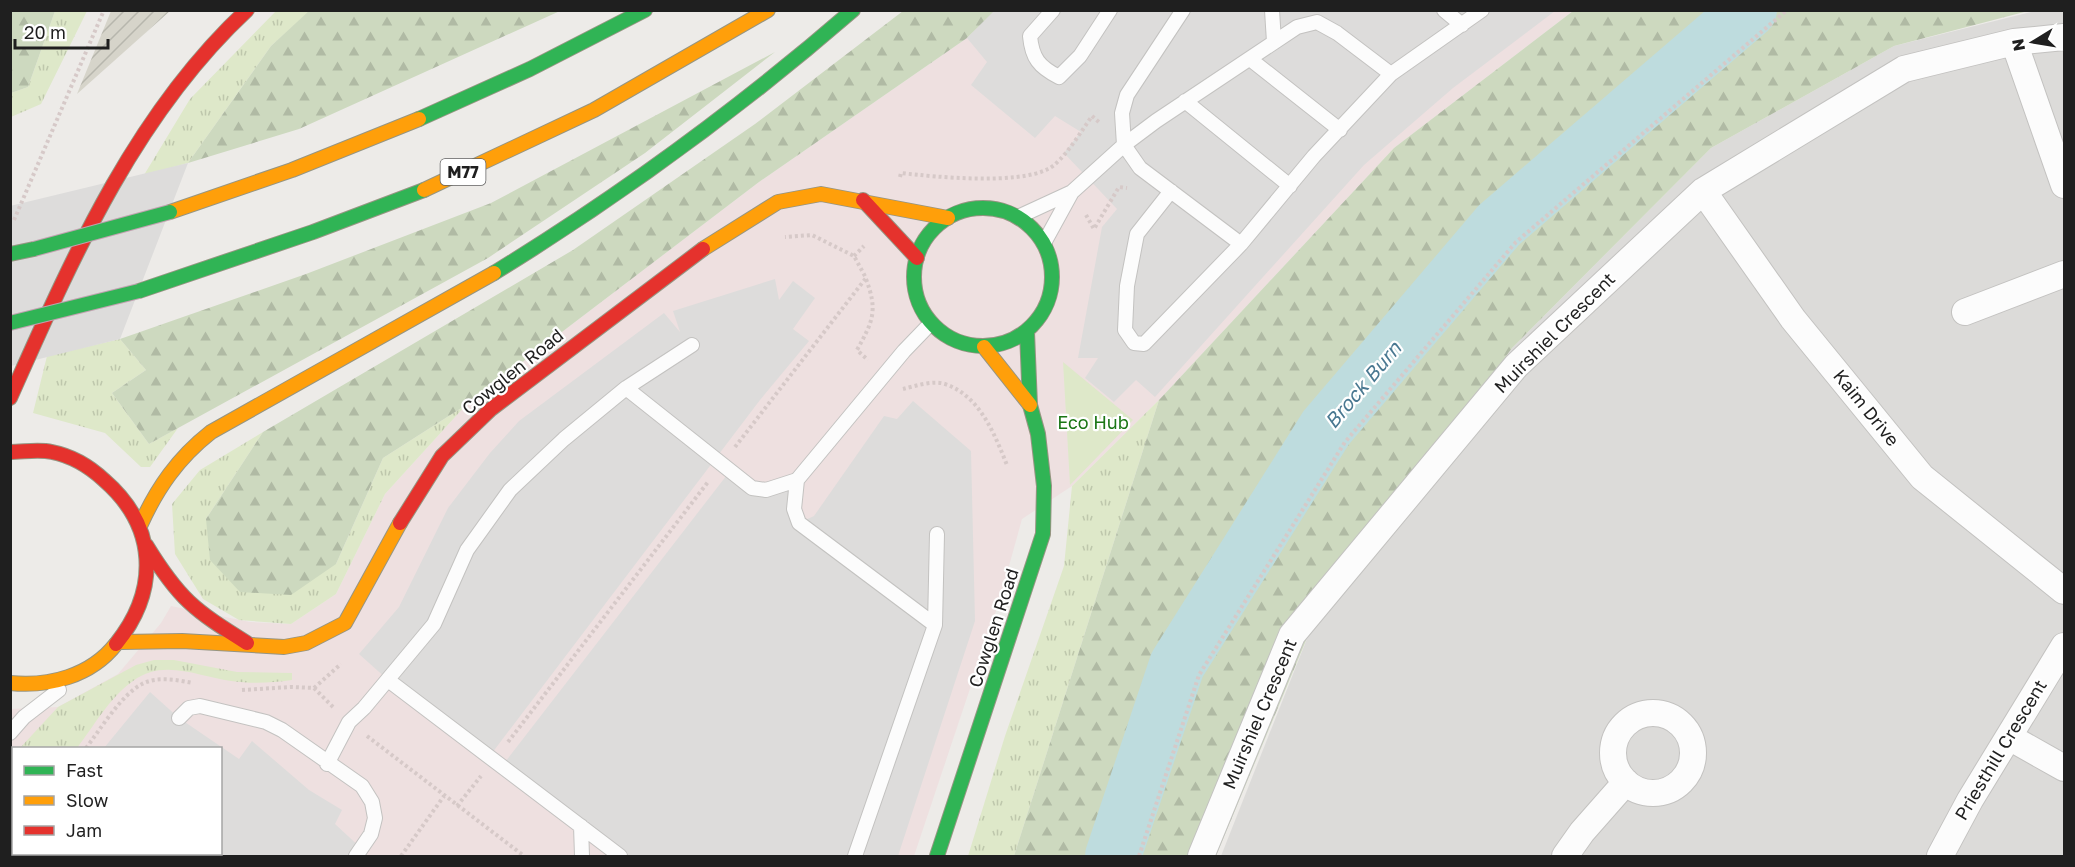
<svg xmlns="http://www.w3.org/2000/svg" width="2075" height="867" font-family="'Golos Text',sans-serif">
  <defs>
    <pattern id="construction-furrows" width="10" height="10" patternUnits="userSpaceOnUse" patternTransform="scale(1.5)"><rect width="10" height="10" fill="#d6d4ca"/><path d="M-1 1l2-2M0 10L10 0M9 11l2-2" fill="none" stroke="#b7b6ad"/></pattern>
    <pattern id="grass-tufts" width="24" height="20" patternUnits="userSpaceOnUse" patternTransform="scale(1.5)"><rect width="24" height="20" fill="#dee8c9"/><path d="M3 7l-1-3M5 7V3M7 7l1-3M15 17l-1-3M17 17v-4M19 17l1-3" fill="none" stroke="#bec7ac"/></pattern>
    <pattern id="forest-firs" width="22" height="20" patternUnits="userSpaceOnUse" patternTransform="scale(1.5)"><rect width="22" height="20" fill="#cdd9bf"/><path d="M5 1l3.5 6h-7zM16 11l3.5 6h-7z" fill="#b0baa4"/></pattern>
  </defs>
  <rect width="100%" height="100%" fill="#edebe8"/>
  <path fill="#dcdbd9" d="M2035,11H2064V856H1221L1312,626L1512,348L1711,148L1894,46Z"/>
  <path fill="#eee0e0" fill-rule="evenodd" d="M995,11H1573L1394,148L1159,400L1072,486L1022,519L999,602L914,856H11L10,709L58,707L118,674L161,623L171,606L250,622L291,624L336,594L385,494L466,405L759,182L967,38ZM14,748H220V854H14Z"/>
  <path fill="url(#construction-furrows)" d="M111,11H170L77,94Z"/>
  <path fill="url(#grass-tufts)" d="M55,11H87L41,104L11,117V93L28,87Z
    M276,11H310L271,46L188,163L144,175L190,99Z
    M120,339L146,370L112,393L149,444L178,428L150,467H141L105,433L33,413L47,356Z
    M1159,400L1014,856H968L1005,736L1064,566L1072,486Z
    M466,405L385,494L336,594L291,624L239,620L203,599L175,554L172,504L200,470L263,432L206,519L336,564L383,458Z
    M154,660H174L237,672L292,673V680C271,683 252,684 231,681C199,677 164,658 133,681C109,698 94,726 77,748H20L58,707L136,665Z
    M13,756L14,834L11,838L10,764Z"/>
  <path fill="url(#forest-firs)" d="M11,10L55,11L28,87L11,93Z
    M310,10H560V11L299,129L188,163L271,46Z
    M903,11H995L967,38L759,182L466,405L383,458L336,564L291,595L240,592L210,560L206,519L263,432L573,250L755,124Z
    M1573,11H2028L1894,46L1711,148L1512,348L1312,626L1216,856H1014L1159,400L1394,148Z
    M775,52L645,153L488,258L149,444L112,393L146,370L120,339L306,274L491,203Z"/>
  <path fill="#dee8c9" d="M1063,362L1133,420L1070,485Z"/>
  <path fill="#dddcdb" d="M995,10L1555,11L1453,88L1364,165L1155,397L1136,380L1114,402L1085,378L1098,358H1078L1102,227L1117,209L1064,153L1081,132L1055,116L1035,138L971,85L987,62L967,38Z
    M188,163L120,339L11,366L10,206Z
    M775,279L779,300L793,281L815,298L793,329L809,341L760,400L489,757L388,680L359,654L399,607L448,508L490,453L519,421L664,313L680,332L673,311Z
    M913,401L971,451L975,621L898,856H621L502,766L730,471L752,488L797,480L799,523L814,516L884,416L897,419Z
    M150,692L179,718L239,759L252,741L309,790L342,810L335,824L362,849L356,856H21L23,854H220V748H104Z"/>
  <g fill="none" stroke-linecap="round" stroke-linejoin="round">
    <path stroke="#bedcde" stroke-width="56" d="M1113,856L1177,665L1326,428L1499,225L1749,10"/>
    <g stroke="#c3c2c0" stroke-width="16">
      <path id="lane" d="M1053,10L1030,36C1032,58 1039,67 1059,77L1080,56L1110,10
        M1183,10L1127,95L1122,113L1124,145L1140,168L1241,244
        M1272,10L1274,42
        M1444,10L1462,25
        M1250,59L1340,130
        M1185,101L1290,186
        M1171,191L1137,234L1127,286L1125,330L1134,343L1144,344L1241,244L1314,156L1391,74L1482,10
        M1018,217L1072,192L1124,145L1156,121L1297,27L1317,22L1337,33L1391,74
        M1044,243L1072,192
        M626,388L752,488L766,490L797,480L904,351L931,323
        M797,480L794,509L799,523L935,625
        M388,680L620,856
        M179,718L189,708L200,706L266,722L282,730L362,786L372,802L375,818L371,834L356,856
        M10,733L24,717L59,690
        M327,764L349,722L364,708L434,624L467,550L510,490L564,439L626,388L692,345
        M581,826L582,856
        M855,856L935,625L937,534"/>
    </g>
    <g stroke="#c3c2c0" stroke-width="28">
      <path id="street" d="M2014,42L2064,185
        M1703,191L1793,319L1922,477L2064,591
        M1965,312L2064,274
        M1613 753a40 40 0 1 1 80 0a40 40 0 1 1-80 0Z
        M2009,737L2064,768
        M1201,856L1292,635L1516,366L1703,191L1904,69L2014,42L2064,37
        M1565,856L1582,832L1626,782
        M1940,856L1970,800L2064,646"/>
    </g>
    <g stroke="#969582" stroke-width="16">
      <path id="fast" d="M419,119L530,69L645,10
        M914 277a69 69 0 1 1 138 0a69 69 0 1 1-138 0Z
        M10,254L34,249
        M494,273C621,195 740,108 853,10
        M139,291L313,232L424,190
        M937,856L1043,534L1044,486L1038,434L1030,405L1027,332"/>
    </g>
    <g stroke="#969582" stroke-width="16">
      <path id="slow" d="M424,190L594,110L768,10
        M170,212L292,170L419,119
        M703,249L778,202L821,194L948,218
        M984,347L1030,405
        M140,526C157,488 178,458 211,432L494,273
        M122,642L182,641L284,647L306,643L345,623L400,523
        M10,683C49,687 91,676 116,644"/>
    </g>
    <g stroke="#969582" stroke-width="16">
      <path id="jam" d="M863,200L917,258
        M10,398C72,259 134,115 247,10
        M10,452C24,452 38,449 52,452C72,456 89,466 104,480C157,526 160,589 116,644
        M400,523L442,456L491,409L703,249
        M146,545C179,599 194,610 247,643"/>
    </g>
    <path stroke="#d6c9c8" stroke-width="4" stroke-dasharray="3 3" stroke-linecap="butt" d="M900,177L901,173C936,177 1017,185 1048,169C1063,162 1082,130 1092,116L1100,123
      M1086,215L1094,229L1119,187L1127,188
      M14,220L104,10
      M854,256L864,246
      M866,279C878,311 873,321 857,350L868,360
      M903,389C915,386 933,380 945,384C980,396 994,433 1007,465
      M735,447L866,278L854,256L812,235L785,237
      M314,688L341,664
      M242,690L291,687L314,688L334,708
      M367,736L524,856
      M508,742L708,482
      M86,748C100,730 121,695 142,684C157,676 177,680 193,683
      M457,806L481,776
      M10,849L14,845
      M401,856L444,796
      M1139,856L1199,675L1345,442L1516,242L1787,10"/>
    <use href="#lane" stroke="#fcfcfc" stroke-width="14"/>
    <use href="#street" stroke="#fcfcfc" stroke-width="26"/>
    <use href="#fast" stroke="#30b455" stroke-width="14"/>
    <use href="#slow" stroke="#ff9f0a" stroke-width="14"/>
    <use href="#jam" stroke="#e5322d" stroke-width="14"/>
    <g stroke="#c0a1af" stroke-width="16" stroke-linecap="butt">
      <path id="fast-bridge" d="M34,249L170,212
        M10,323L139,291"/>
    </g>
    <use href="#fast-bridge" stroke="#30b455" stroke-width="14"/>
  </g>
  <g text-anchor="middle" stroke-width="4.5" stroke-linejoin="round" paint-order="stroke">
    <rect fill="#fff" stroke="#626262" stroke-width="1.5" x="440.5" y="159" width="45" height="26" rx="4.5"/>
    <g font-size="16" font-weight="bold" fill="#1f1f1f">
      <text x="463" y="178">M77</text>
    </g>
    <g font-size="18" fill="#1f1f1f" stroke="#fff">
      <text transform="translate(1555 333) rotate(-45)" y="6">Muirshiel Crescent</text>
      <text transform="translate(513 372) rotate(-39)" y="6">Cowglen Road</text>
      <text transform="translate(1866 408) rotate(51)" y="6">Kaim Drive</text>
      <text transform="translate(994 628) rotate(-72)" y="6">Cowglen Road</text>
      <text transform="translate(1260 714) rotate(-67)" y="6">Muirshiel Crescent</text>
      <text transform="translate(2001 750) rotate(-59)" y="6">Priesthill Crescent</text>
    </g>
    <g font-size="18" fill="#1b7615" stroke="#fff">
      <text x="1093" y="429">Eco Hub</text>
    </g>
    <g font-size="20" font-style="italic" fill="#497891" stroke="#fff">
      <text transform="translate(1363 385) rotate(-50)" y="7">Brock Burn</text>
    </g>
  </g>
  <rect width="2075" height="867" fill="none" stroke="#1f1f1f" stroke-width="24"/>
  <rect x="12" y="747" width="210" height="108" fill="#ffffff" stroke="#a5a5a5" stroke-width="1.5"/>
  <rect x="24" y="766" width="30" height="9" fill="#30b455" stroke="#a5a5a5" stroke-width="1.5"/>
  <text x="66" y="777" font-size="18" fill="#1f1f1f">Fast</text>
  <rect x="24" y="796" width="30" height="9" fill="#ff9f0a" stroke="#a5a5a5" stroke-width="1.5"/>
  <text x="66" y="807" font-size="18" fill="#1f1f1f">Slow</text>
  <rect x="24" y="826" width="30" height="9" fill="#e5322d" stroke="#a5a5a5" stroke-width="1.5"/>
  <text x="66" y="837" font-size="18" fill="#1f1f1f">Jam</text>
  <g transform="translate(2033 42) rotate(259)" stroke="#ffffff" stroke-width="4.5" paint-order="stroke">
  <path d="M0-4.5L10 22L0 15L-10 22Z" fill="#1f1f1f"/>
  <text y="-9" font-size="16" font-weight="bold" text-anchor="middle" fill="#1f1f1f">N</text>
  </g>
  <path d="M15 39v9h93v-9" fill="none" stroke="#1f1f1f" stroke-width="3"/>
  <text x="24" y="39" font-size="18" fill="#1f1f1f" stroke="#ffffff" stroke-width="4.5" paint-order="stroke">20 m</text>
</svg>
